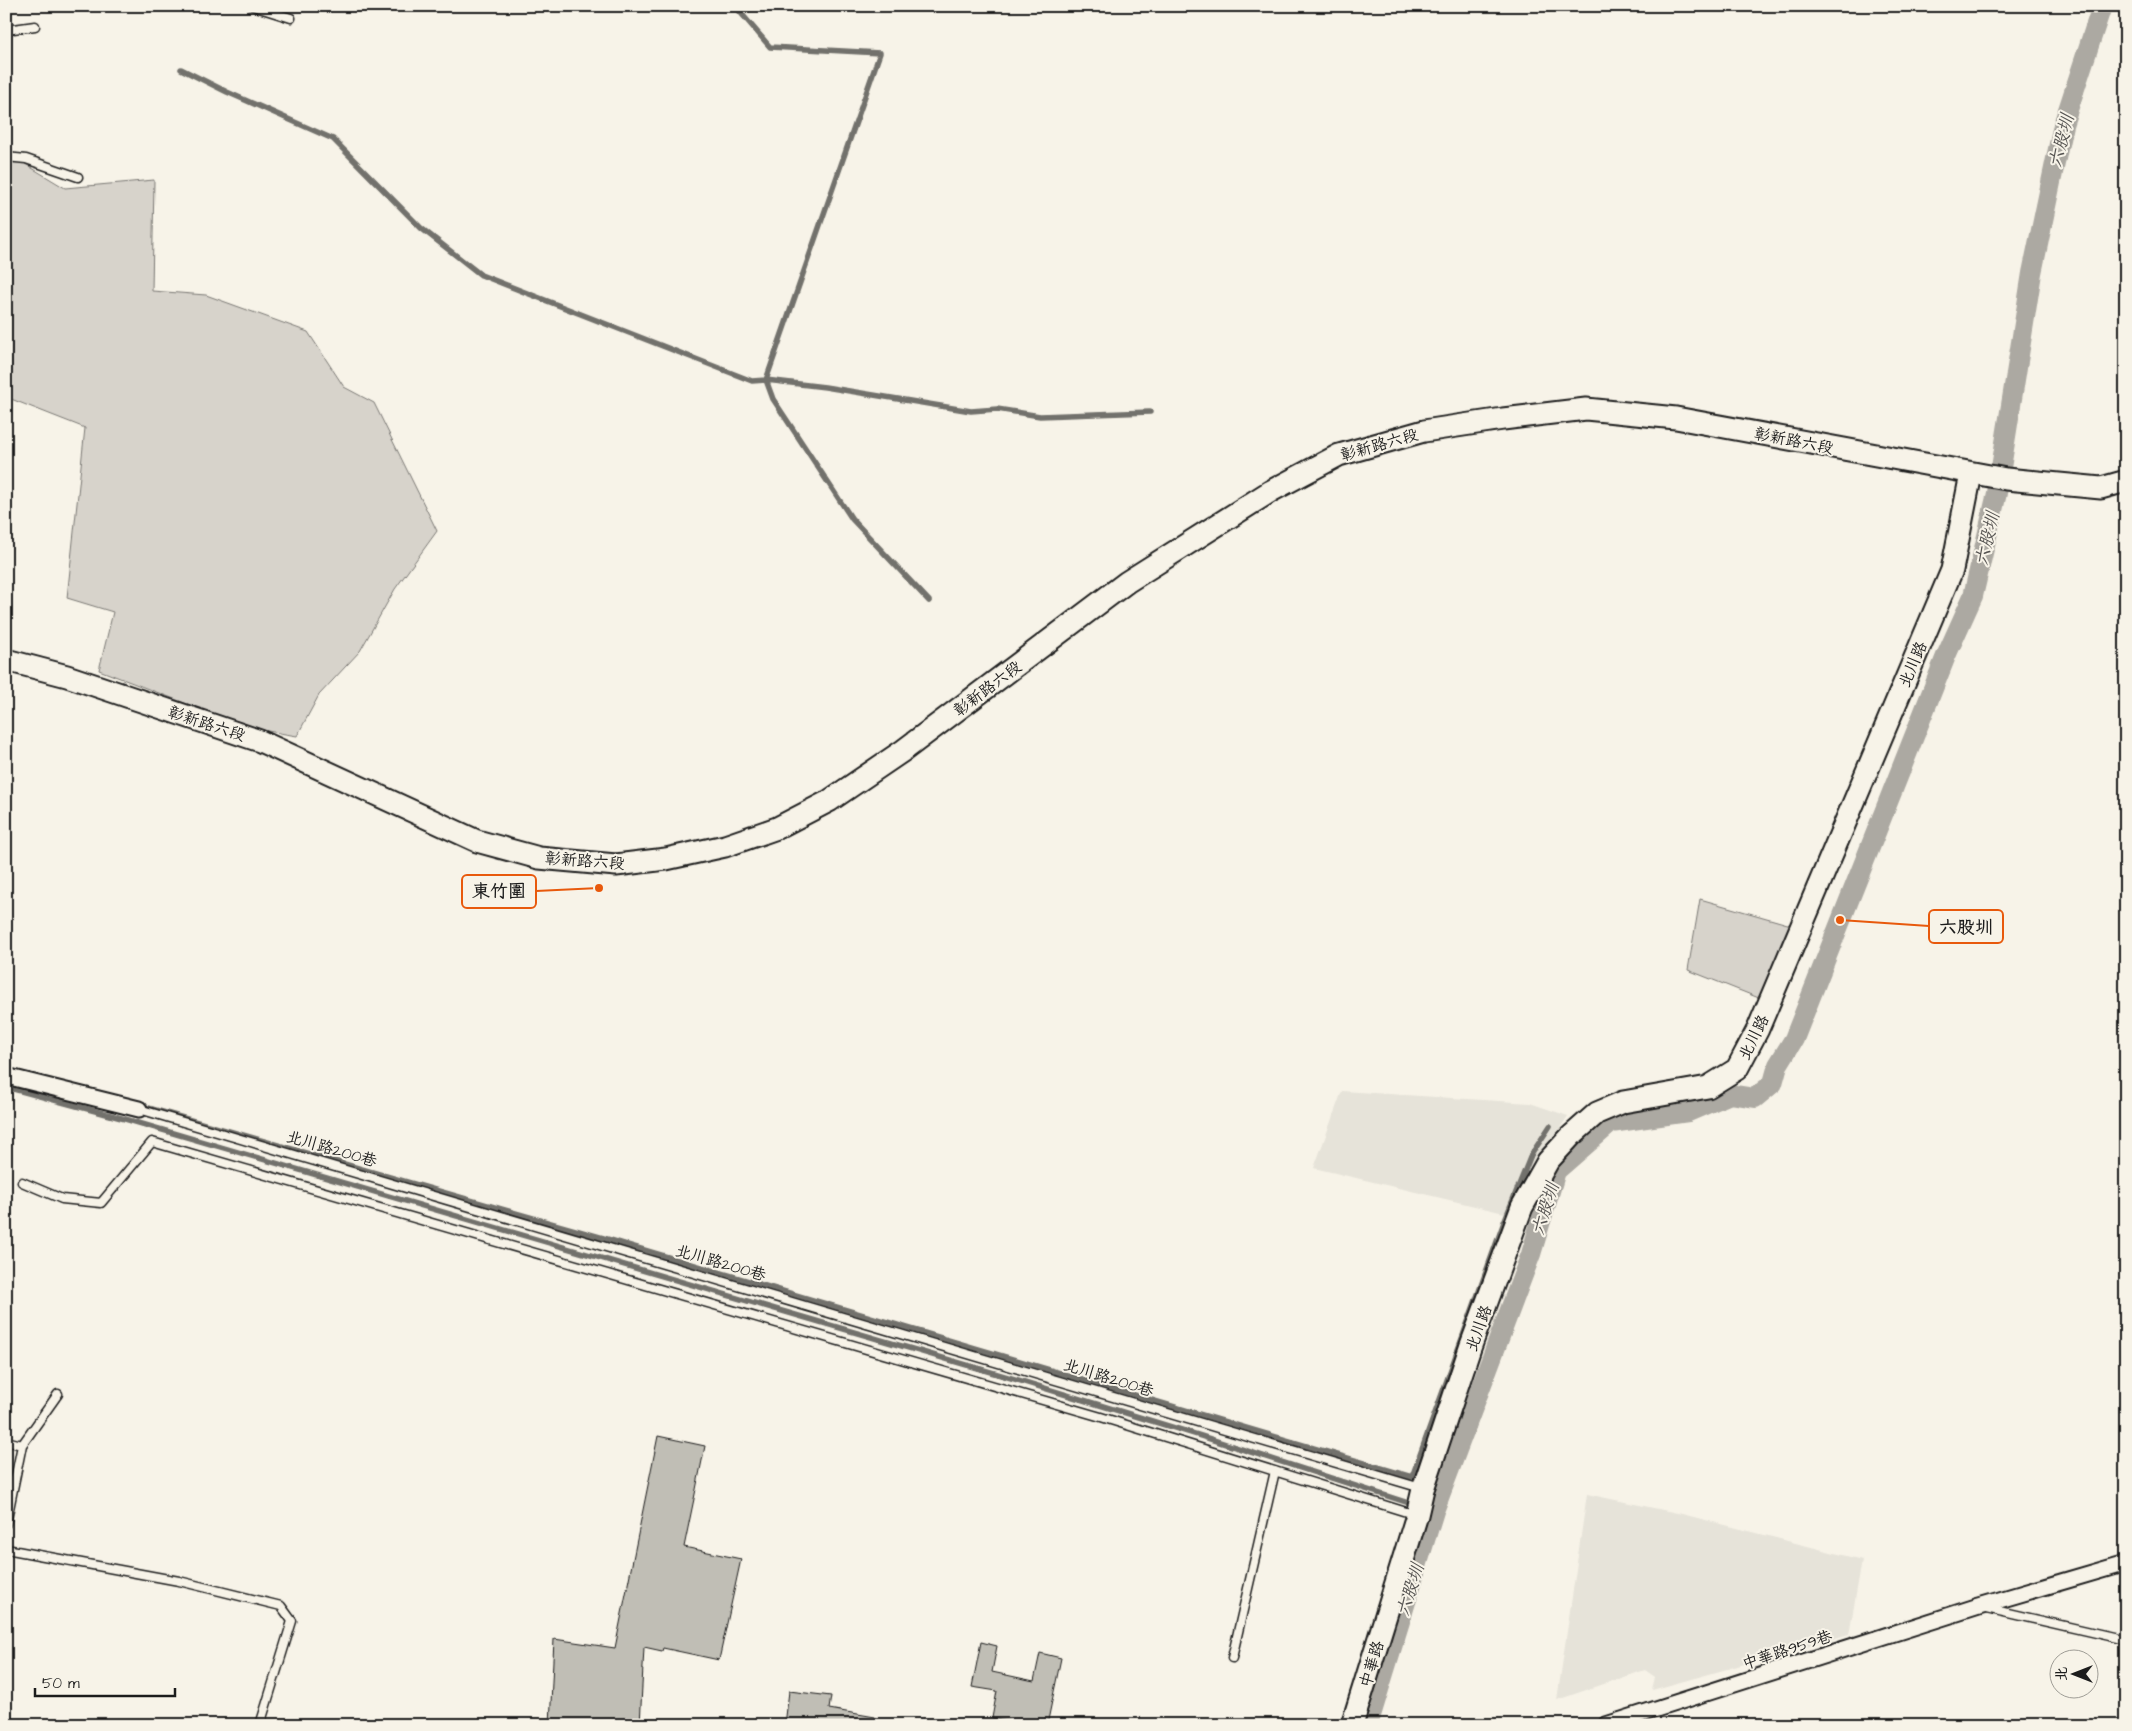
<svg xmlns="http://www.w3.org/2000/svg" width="2132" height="1731" font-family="'Architects Daughter','LXGW WenKai TC',sans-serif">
  <rect width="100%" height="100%" fill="#f7f3e8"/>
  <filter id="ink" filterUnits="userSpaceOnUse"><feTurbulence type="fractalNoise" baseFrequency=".02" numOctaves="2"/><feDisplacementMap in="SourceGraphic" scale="10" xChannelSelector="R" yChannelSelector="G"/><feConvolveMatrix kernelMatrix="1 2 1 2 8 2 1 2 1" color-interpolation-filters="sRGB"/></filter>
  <g filter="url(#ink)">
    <path fill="#e6e3d9" d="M1342,1091L1530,1103L1568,1116L1532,1170L1517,1216L1314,1168Z
      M1587,1494L1682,1514L1862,1560L1849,1635L1652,1690L1655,1677L1645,1670L1557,1700Z"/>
    <path fill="#d7d3cb" stroke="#7a7874" d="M6,160L22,162L65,188L154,180L152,291L206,295L308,332L344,387L374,403L437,531L395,589L360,651L319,695L297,736L250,728L99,670L113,612L67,598L85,428L6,397Z
      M1700,899L1798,927L1769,1002L1688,970Z"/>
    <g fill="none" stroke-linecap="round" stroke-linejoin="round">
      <path stroke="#72716c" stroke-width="5.5" d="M735,6L770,47L880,53L766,380L773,399L852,519L929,601
        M181,69L227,92L333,139L421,228L481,275L752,381L766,380L825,387L971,411L997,409L1040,416L1150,412
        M6,1087L125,1119L1018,1380L1201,1436L1415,1505
        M145,1107L607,1239L1412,1477L1504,1222L1531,1155L1550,1126"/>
      <path stroke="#aca9a2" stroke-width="20" d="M1368,1725L1434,1511L1531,1254L1556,1171L1611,1123L1688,1112L1730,1094L1755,1098L1773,1083L1778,1065L1794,1039L1946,656L1973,596L1997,493L2032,273L2063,125L2102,6"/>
    </g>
    <path fill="#c0beb5" stroke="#1c1c1c" d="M658,1436L705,1446L684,1547L741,1559L719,1660L663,1648L662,1651L644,1647L640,1725H550L554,1639L615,1648Z
      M981,1642L997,1646L992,1672L1034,1681L1040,1653L1061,1658L1047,1725H1026L992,1718L997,1691L972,1687Z
      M789,1691L831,1696L829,1709L875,1717L874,1725H785Z"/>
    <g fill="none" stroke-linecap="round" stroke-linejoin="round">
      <g stroke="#1c1c1c" stroke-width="11">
        <path id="lane" d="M253,6L291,18
          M6,30L35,26
          M6,157L26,159L78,177
          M139,1109L1421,1488
          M22,1182L62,1199L101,1203L152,1142L1101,1417L1416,1515
          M6,1441L22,1445
          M6,1524L22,1445L58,1394
          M6,1549L179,1581L281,1606L292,1621L260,1725
          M1986,1608L2126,1640
          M1232,1658L1275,1471"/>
      </g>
      <g stroke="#1c1c1c" stroke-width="19">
        <path id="street" d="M6,1076L139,1109
          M1606,1725L1979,1606L2126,1563"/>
      </g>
      <g stroke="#1c1c1c" stroke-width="25">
        <path id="secondary" d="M6,660L67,676L260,741L477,841L539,858L616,865L666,859L725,846L777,828L829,801L904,750L1127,582L1271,491L1339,455L1424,431L1503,419L1586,409L1676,418L2006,479L2101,488L2126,481
          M1352,1725L1417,1515L1423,1489L1470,1348L1522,1207L1548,1161L1571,1136L1597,1113L1623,1102L1708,1087L1737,1069L1758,1029L1952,570L1971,474"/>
      </g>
      <use href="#lane" stroke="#f7f3e8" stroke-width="8"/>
      <use href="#street" stroke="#f7f3e8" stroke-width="15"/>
      <use href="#secondary" stroke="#f7f3e8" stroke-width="21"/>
    </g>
  </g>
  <g text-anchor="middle" stroke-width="4" stroke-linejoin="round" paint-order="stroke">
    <g font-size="16" fill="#1c1c1c" stroke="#f7f3e8">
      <text transform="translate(1794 440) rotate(11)" y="6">彰新路六段</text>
      <text transform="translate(1379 444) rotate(-16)" y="6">彰新路六段</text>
      <text transform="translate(1912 664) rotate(-67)" y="6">北川路</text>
      <text transform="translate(987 688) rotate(-37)" y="6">彰新路六段</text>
      <text transform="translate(207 723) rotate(18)" y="6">彰新路六段</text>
      <text transform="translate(585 860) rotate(4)" y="6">彰新路六段</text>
      <text transform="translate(1753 1037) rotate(-64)" y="6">北川路</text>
      <text transform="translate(332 1148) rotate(16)" y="6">北川路200巷</text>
      <text transform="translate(721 1262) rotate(16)" y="6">北川路200巷</text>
      <text transform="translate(1478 1328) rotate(-70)" y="6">北川路</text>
      <text transform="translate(1109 1377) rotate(17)" y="6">北川路200巷</text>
      <text transform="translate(1787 1649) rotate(-18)" y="6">中華路959巷</text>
      <text transform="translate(1371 1664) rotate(-73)" y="6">中華路</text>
    </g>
    <g font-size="18" font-style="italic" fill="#565452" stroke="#f7f3e8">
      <text transform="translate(2061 141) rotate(-76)" y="6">六股圳</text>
      <text transform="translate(1987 539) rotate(-77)" y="6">六股圳</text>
      <text transform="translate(1545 1209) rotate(-73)" y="6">六股圳</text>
      <text transform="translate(1410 1590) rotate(-73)" y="6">六股圳</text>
    </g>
  </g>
  <path fill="none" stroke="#e8590c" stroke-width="2" d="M599 888L536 891M1840 920L1929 926"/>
  <g fill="#e8590c" stroke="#f7f3e8" stroke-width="2">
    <circle cx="599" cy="888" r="5"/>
    <circle cx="1840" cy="920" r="5"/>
  </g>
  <g fill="#f7f3e8" stroke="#e8590c" stroke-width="2">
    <rect x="462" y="875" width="74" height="33" rx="5"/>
    <rect x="1929" y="910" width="74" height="33" rx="5"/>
  </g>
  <g font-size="18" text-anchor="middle" font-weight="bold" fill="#1c1c1c">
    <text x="499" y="897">東竹圍</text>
    <text x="1966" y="933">六股圳</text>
  </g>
  <rect width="2132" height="1731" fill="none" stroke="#f7f3e8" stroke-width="25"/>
  <rect x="12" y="12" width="2107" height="1706" fill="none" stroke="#1c1c1c" stroke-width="2" filter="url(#ink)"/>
  <g transform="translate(2074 1674) rotate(270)"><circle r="24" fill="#f7f3e8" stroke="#9f9d96"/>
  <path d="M0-4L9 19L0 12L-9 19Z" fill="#1c1c1c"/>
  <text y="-8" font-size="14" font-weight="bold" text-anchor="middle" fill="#1c1c1c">北</text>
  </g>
  <path d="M35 1688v8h140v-8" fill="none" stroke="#1c1c1c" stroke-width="2.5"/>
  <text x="42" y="1688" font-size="15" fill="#1c1c1c" stroke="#f7f3e8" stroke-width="4" paint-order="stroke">50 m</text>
</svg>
